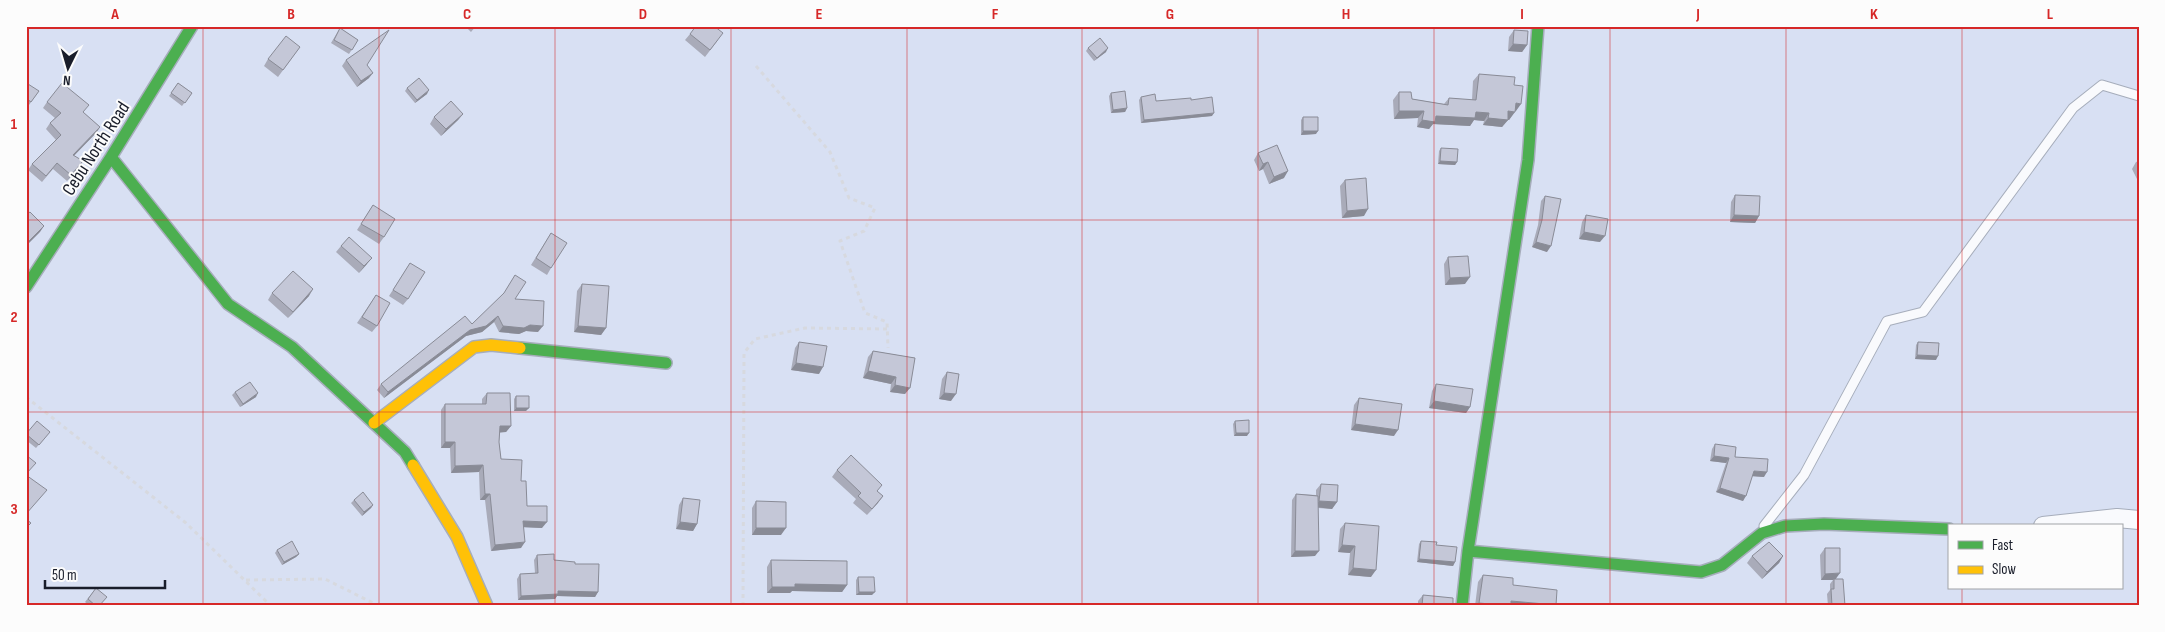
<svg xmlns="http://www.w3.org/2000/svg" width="2165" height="632" font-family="'Sofia Sans Condensed',sans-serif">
  <rect width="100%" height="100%" fill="#d8e0f3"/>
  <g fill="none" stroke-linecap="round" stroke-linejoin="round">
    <g stroke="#a6adbb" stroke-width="11">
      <path id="lane" d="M1764,526L1804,475L1887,321L1923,312L2073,108L2102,85L2139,96"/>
    </g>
    <g stroke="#a6adbb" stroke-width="20">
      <path id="street" d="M2043,526L2117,518L2139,520"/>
    </g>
    <g stroke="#a6adbb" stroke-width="14">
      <path id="fast" d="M111,157L228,304L292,347L405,452L413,465
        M26,287L111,157L192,26
        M520,348L666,363
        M1468,551L1701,572L1722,565L1762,533L1785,526L1824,524L1949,529
        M1462,606L1468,551L1528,160L1538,26"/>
    </g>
    <g stroke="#a6adbb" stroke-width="14">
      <path id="slow" d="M374,423L474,347L491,345L520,348
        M413,465L457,537L487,606"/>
    </g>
    <path stroke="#d7d9df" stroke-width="3" stroke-dasharray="4 4" stroke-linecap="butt" d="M756,66L830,152L849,198L875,208L864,231L840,241L865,313L887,322L888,348
      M26,397L186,523L271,606
      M246,580L325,579L379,606
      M743,606L744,353L755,339L805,328L887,329"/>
    <use href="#lane" stroke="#f9fafd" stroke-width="9"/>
    <use href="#street" stroke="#f9fafd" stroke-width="18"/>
    <use href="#fast" stroke="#4caf50" stroke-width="11"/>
    <use href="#slow" stroke="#ffc107" stroke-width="11"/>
  </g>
  <path fill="#a9abb9" d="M465,26H476L471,32Z
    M340,28L358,40L349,54L331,43Z
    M1514,30L1527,45L1522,52L1508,51L1509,37Z
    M690,34L718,40L705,57L685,40Z
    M300,47L278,77L264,66L268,59Z
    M1088,48L1106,52L1094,61L1086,51Z
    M346,60L369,78L357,87L342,66Z
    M1479,74L1514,85L1516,111H1515L1509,120H1508L1502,127L1483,125L1484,121L1474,120L1470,126L1433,124L1429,129L1417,127L1418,118L1394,119L1393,100L1399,92L1412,99L1444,104L1449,98L1472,100L1473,81Z
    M178,83L192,93L182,106L169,96Z
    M26,86L39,91L29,105L26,103Z
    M407,88L427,94L415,103L405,91Z
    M1111,93L1127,108L1125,112L1111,113L1109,96Z
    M1141,97L1156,101L1191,100L1212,116L1141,123L1139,100Z
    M47,102L83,112L100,127L96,133L74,155L79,167L67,181L53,169L42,182L28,170L32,164L56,140L46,129L50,123L55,118L43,108Z
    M463,114L458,120L441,136L430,124L434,117Z
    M1303,117L1316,134L1301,135V120Z
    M1441,148L1457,162L1455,165L1438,164L1439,151Z
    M1258,153L1284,178L1269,184L1263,169L1259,171L1254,160Z
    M2139,161V179H2137L2132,169L2136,162Z
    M1345,180L1364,216L1342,218L1340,186Z
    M1735,195L1759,216L1755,223L1730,222L1731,202Z
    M1545,196L1547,252L1532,247L1538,225L1541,201Z
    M373,205L384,237L379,244L357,230Z
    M1586,215L1600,242L1579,239L1582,222Z
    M551,233V268L547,275L531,265Z
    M341,246L367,264L359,273L336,252Z
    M1448,257L1465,284L1445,285L1444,264Z
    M410,263L408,299L403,305L389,296Z
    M515,275V299L538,332L526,331L519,334L499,332L494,322L482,332L466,336L384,398L377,390L381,384L472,324L503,295Z
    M582,284L606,328L601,335L574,332L577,291Z
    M272,293L309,296L288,318L268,300Z
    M376,295L377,326L372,332L357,323Z
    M799,342L819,374L791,370L795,348Z
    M1918,342L1936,360L1915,359L1916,345Z
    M873,351L915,358L905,394L890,392L891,384L863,378L868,357Z
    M947,372L951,401L939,399L942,379Z
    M1436,384L1470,407L1466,413L1429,408L1432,391Z
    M235,392L256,397L240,407L232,395Z
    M487,393L511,426L506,432H500L499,442L501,459L521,481L527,506L542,528L524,527L521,548L491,551L485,500H480L479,472L451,473L450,448H441V410L445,404H482V399Z
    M516,396L526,411H514V399Z
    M1359,398L1394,436L1351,430L1354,405Z
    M1235,421L1247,436H1234L1233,424Z
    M26,434L47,435L36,448L26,440Z
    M1715,444L1764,477L1752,476L1743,501L1716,492L1726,463L1710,461L1712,449Z
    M837,470L877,491L883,496L867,515L853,503L856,499L832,477Z
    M1321,484L1337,502L1332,509L1318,508L1315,556L1291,557L1292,500L1296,494L1316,495V490Z
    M683,498L697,524L693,531L676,529L679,505Z
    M354,500L373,505L371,508L362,516L351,503Z
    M756,501L781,535H752V508Z
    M1345,523L1371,577L1348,575L1350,553L1338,552L1340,529Z
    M1421,541L1436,545L1455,562L1453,566L1417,562L1419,544Z
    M1825,548L1836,579L1845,606H1828L1827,594L1830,590V584L1833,580H1821L1820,555Z
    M277,550L299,554L296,557L282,565L275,553Z
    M537,555L554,560L575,564L598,592L595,597L557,596L555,599L518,600L517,579L520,574L535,573L534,560Z
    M1752,556H1783L1779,563L1762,579L1747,563Z
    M771,560L847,585L842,592L792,591L790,593H767V567Z
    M1483,575L1513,585L1556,605L1555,606H1475L1478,582Z
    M858,577L872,595H856V580Z
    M96,588L100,606H90L85,602Z
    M1423,595L1453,606H1418V601Z"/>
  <path fill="#898b96" d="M1513,44L1527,45L1522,52L1508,51Z
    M1108,48L1106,52L1094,61L1097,58Z
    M373,73L369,78L357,87L361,81Z
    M429,90L427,94L415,103L417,100Z
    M1516,103L1521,104L1516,111H1510Z
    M1127,108L1125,112L1111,113L1113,110Z
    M1399,111H1424L1418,118L1394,119Z
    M1508,111L1515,112L1509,120L1506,119L1508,120L1502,127L1483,125L1488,118Z
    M1476,112L1489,113L1484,121L1474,120L1470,126L1433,124L1429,129L1417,127L1422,120L1436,116Z
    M1214,113L1212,116L1141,123L1144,120Z
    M463,114L458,120L441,136L446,129Z
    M100,127L96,133L69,161L73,155Z
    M1303,131H1318L1316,134L1301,135Z
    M83,161L79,167L67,181L71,175Z
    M1440,161L1457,162L1455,165L1438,164Z
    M1268,162L1263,169L1259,171L1263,164Z
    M1288,171L1284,178L1269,184L1274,177Z
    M1368,209L1364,216L1342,218L1347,211Z
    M1734,215L1759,216L1755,223L1730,222Z
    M44,226L40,232L26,246V244Z
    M1584,232L1605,236L1600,242L1579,239Z
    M1536,242L1551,246L1547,252L1532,247Z
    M372,258L367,264L359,273L364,266Z
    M1470,277L1465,284L1445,285L1450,278Z
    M313,289L309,296L288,318L293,312Z
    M498,316L494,322L482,332L466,336L384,398L388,392L470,330Z
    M530,325L543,326L538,332L526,331L519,334L499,332L503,326Z
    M578,326L606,328L601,335L574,332Z
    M1917,355L1938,356L1936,360L1915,359Z
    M796,363L823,367L819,374L791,370Z
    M868,371L896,377L891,384L863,378Z
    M895,385L910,388L905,394L890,392Z
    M258,393L256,397L240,407L243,404Z
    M944,393L956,394L951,401L939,399Z
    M1434,401L1470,407L1466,413L1429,408Z
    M516,408H529L526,411H514Z
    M1355,424L1398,430L1394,436L1351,430Z
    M500,426H511L506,432L496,433Z
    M1236,433H1249L1247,436H1234Z
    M445,442H455L450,448H441Z
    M1714,456L1729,458L1726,463L1710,461Z
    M483,465L479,472L451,473L455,466Z
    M1754,471L1767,472L1764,477L1750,476Z
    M1720,488L1746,496L1743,501L1716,492Z
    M485,494H490L485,500H480Z
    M883,496L878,503L867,515L872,509Z
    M1319,501L1337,502L1332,509L1315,507Z
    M373,505L371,508L362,516L364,512Z
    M523,521L547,522L542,528L519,527Z
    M680,522L697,524L693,531L676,529Z
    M756,528H786L781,535H752Z
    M525,542L521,548L491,551L495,545Z
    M1342,545L1355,546L1350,553L1338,552Z
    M1295,551H1319L1315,556L1291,557Z
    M299,554L296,557L282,565L284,562Z
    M1783,556L1779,563L1762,579L1767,572Z
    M1419,559L1455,562L1453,566L1417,562Z
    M1353,568L1376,570L1371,577L1348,575Z
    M1840,573L1835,580L1834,579L1833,580H1821L1825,574Z
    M795,584L847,585L842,592L792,591L790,593H767L772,587Z
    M558,591L598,592L595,597L557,596L555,599L518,600L521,596Z
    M859,592H875L872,595H856Z
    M1511,601L1556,605L1555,606H1508Z
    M1479,603L1490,604L1489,606H1478Z"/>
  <path fill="#c4c7d7" stroke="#898b96" d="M696,26H714L723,33L710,50L690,34Z
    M340,28L358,40L352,50L334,40Z
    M389,30L367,65L373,73L361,81L346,60Z
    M1514,30L1528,31L1527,45L1513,44Z
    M286,36L300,47L283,70L268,59Z
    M1100,38L1108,48L1097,58L1088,48Z
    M1479,74L1515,77L1514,85L1523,86L1521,104L1516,103L1515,112L1508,111V120L1488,118L1489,113L1476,112L1475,118L1436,116L1435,122L1422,120L1424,111H1399V92H1411L1412,99L1448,105L1449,98L1476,100Z
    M419,78L429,90L417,100L407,88Z
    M62,83L89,105L83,112L100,127L73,155L83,161L71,175L57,163L46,176L32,164L61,135L50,123L61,113L47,102Z
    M178,83L192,93L185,103L171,93Z
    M28,84L39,91L31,102L26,98V86Z
    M1125,91L1127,108L1113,110L1111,93Z
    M1155,94L1156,101L1191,98V100L1212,97L1214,113L1144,120L1141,97Z
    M451,101L463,114L446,129L434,117Z
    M1303,117H1318V131H1303Z
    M1277,145L1288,171L1274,177L1268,162L1263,164L1258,153Z
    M1441,148L1458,149L1457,162L1440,161Z
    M1366,178L1368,209L1347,211L1345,180Z
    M1735,195L1760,196L1759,216L1734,215Z
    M1545,196L1561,199L1551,246L1536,242L1542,220Z
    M373,205L395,219L384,237L361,224Z
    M30,212L44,226L26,244V215Z
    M1586,215L1608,219L1605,236L1584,232Z
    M551,233L567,243L551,268L536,258Z
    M349,237L372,258L364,266L341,246Z
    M1468,256L1470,277L1450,278L1448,257Z
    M410,263L425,272L408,299L393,290Z
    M293,271L313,289L293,312L272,293Z
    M515,275L526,282L515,299L544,301L543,326L530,325L524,328L503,326L498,316L486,326L470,330L388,392L381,384L465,316L472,324L504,293Z
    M582,284L609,286L606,328L578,326Z
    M376,295L390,303L377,326L362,317Z
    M799,342L827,346L823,367L796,363Z
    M1918,342L1939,343L1938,356L1917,355Z
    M873,351L915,358L910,388L895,385L896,377L868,371Z
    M947,372L959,374L956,394L944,393Z
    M250,382L258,393L243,404L235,392Z
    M1436,384L1473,389L1470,407L1434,401Z
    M487,393H510L511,426H500L499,442L501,459L522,460L521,481H526L527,506H547V522L523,521L525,542L495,545L490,494H485L483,465L455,466V442H445V404H486Z
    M516,396H529V408H516Z
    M1359,398L1402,404L1398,430L1355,424Z
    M1249,420V433H1236L1235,421Z
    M37,421L50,432L39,445L26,434Z
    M1715,444L1736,447L1735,457L1768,459L1767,472L1754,471L1746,496L1720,488L1729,458L1714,456Z
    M26,455L36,463L26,474Z
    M851,455L882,485L877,491L883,496L872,509L858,496L861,493L837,470Z
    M26,475L47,490L26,514Z
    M1321,484L1338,485L1337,502L1319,501Z
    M363,492L373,505L364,512L354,500Z
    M1296,494L1318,496L1319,551H1295Z
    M683,498L700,500L697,524L680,522Z
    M756,501L786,502V528H756Z
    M26,519L31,523L26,528Z
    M1345,523L1379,526L1376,570L1353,568L1355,546L1342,545Z
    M292,541L299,554L284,562L277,550Z
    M1421,541L1437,542L1436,545L1457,547L1455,562L1419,559Z
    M1769,542L1783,556L1767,572L1752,556Z
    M1825,548H1840V573L1825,574Z
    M554,554V560L575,562V564H599L598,592L558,591V594L521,596L520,574L538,573L537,555Z
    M771,560L847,561V585L795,584V587H772Z
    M1483,575L1513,578V585L1557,590L1556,605L1511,601V606H1490V604L1479,603Z
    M858,577H874L875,592H859Z
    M1834,579H1843L1845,606H1832L1831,589H1834Z
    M96,588L107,597L99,606H96L88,599Z
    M1423,595L1453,598V606H1422Z"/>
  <path fill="none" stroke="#d62828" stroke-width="1" stroke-opacity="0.55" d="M203,26V606M379,26V606M555,26V606M731,26V606M907,26V606M1082,26V606M1258,26V606M1434,26V606M1610,26V606M1786,26V606M1962,26V526M26,220H2139M26,412H2139M1962,588V606"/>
  <g text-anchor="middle" stroke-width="4" stroke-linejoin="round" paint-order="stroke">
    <g font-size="19" fill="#191d2a" stroke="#fcfcfc">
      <text transform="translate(95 148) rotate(-57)" y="7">Cebu North Road</text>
    </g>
  </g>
  <rect width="2165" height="632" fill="none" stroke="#fcfcfc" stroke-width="55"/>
  <rect x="1948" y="524" width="175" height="65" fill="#fcfcfc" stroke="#a1a3a8"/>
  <rect x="1958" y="541" width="25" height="8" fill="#4caf50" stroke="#a1a3a8"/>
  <text x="1992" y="550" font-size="15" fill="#191d2a">Fast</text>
  <rect x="1958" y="566" width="25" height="8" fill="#ffc107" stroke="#a1a3a8"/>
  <text x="1992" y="574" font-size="15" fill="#191d2a">Slow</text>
  <g transform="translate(68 68) rotate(185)" stroke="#fcfcfc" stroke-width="4" paint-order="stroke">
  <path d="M0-4L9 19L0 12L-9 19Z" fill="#191d2a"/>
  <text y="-8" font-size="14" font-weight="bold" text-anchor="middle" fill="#191d2a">N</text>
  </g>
  <path d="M45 580v8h120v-8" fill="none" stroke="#191d2a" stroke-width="2.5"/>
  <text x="52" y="580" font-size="15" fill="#191d2a" stroke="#fcfcfc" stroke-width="4" paint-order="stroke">50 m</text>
  <rect x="28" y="28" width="2110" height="576" fill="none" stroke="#d62828" stroke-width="2"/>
  <g font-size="16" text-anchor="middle" font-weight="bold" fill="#d62828">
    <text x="115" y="19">A</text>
    <text x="291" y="19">B</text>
    <text x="467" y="19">C</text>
    <text x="643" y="19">D</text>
    <text x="819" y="19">E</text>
    <text x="995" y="19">F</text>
    <text x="1170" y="19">G</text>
    <text x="1346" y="19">H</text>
    <text x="1522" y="19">I</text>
    <text x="1698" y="19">J</text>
    <text x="1874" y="19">K</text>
    <text x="2050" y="19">L</text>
    <text x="14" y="129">1</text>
    <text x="14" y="322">2</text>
    <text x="14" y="514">3</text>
  </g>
</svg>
